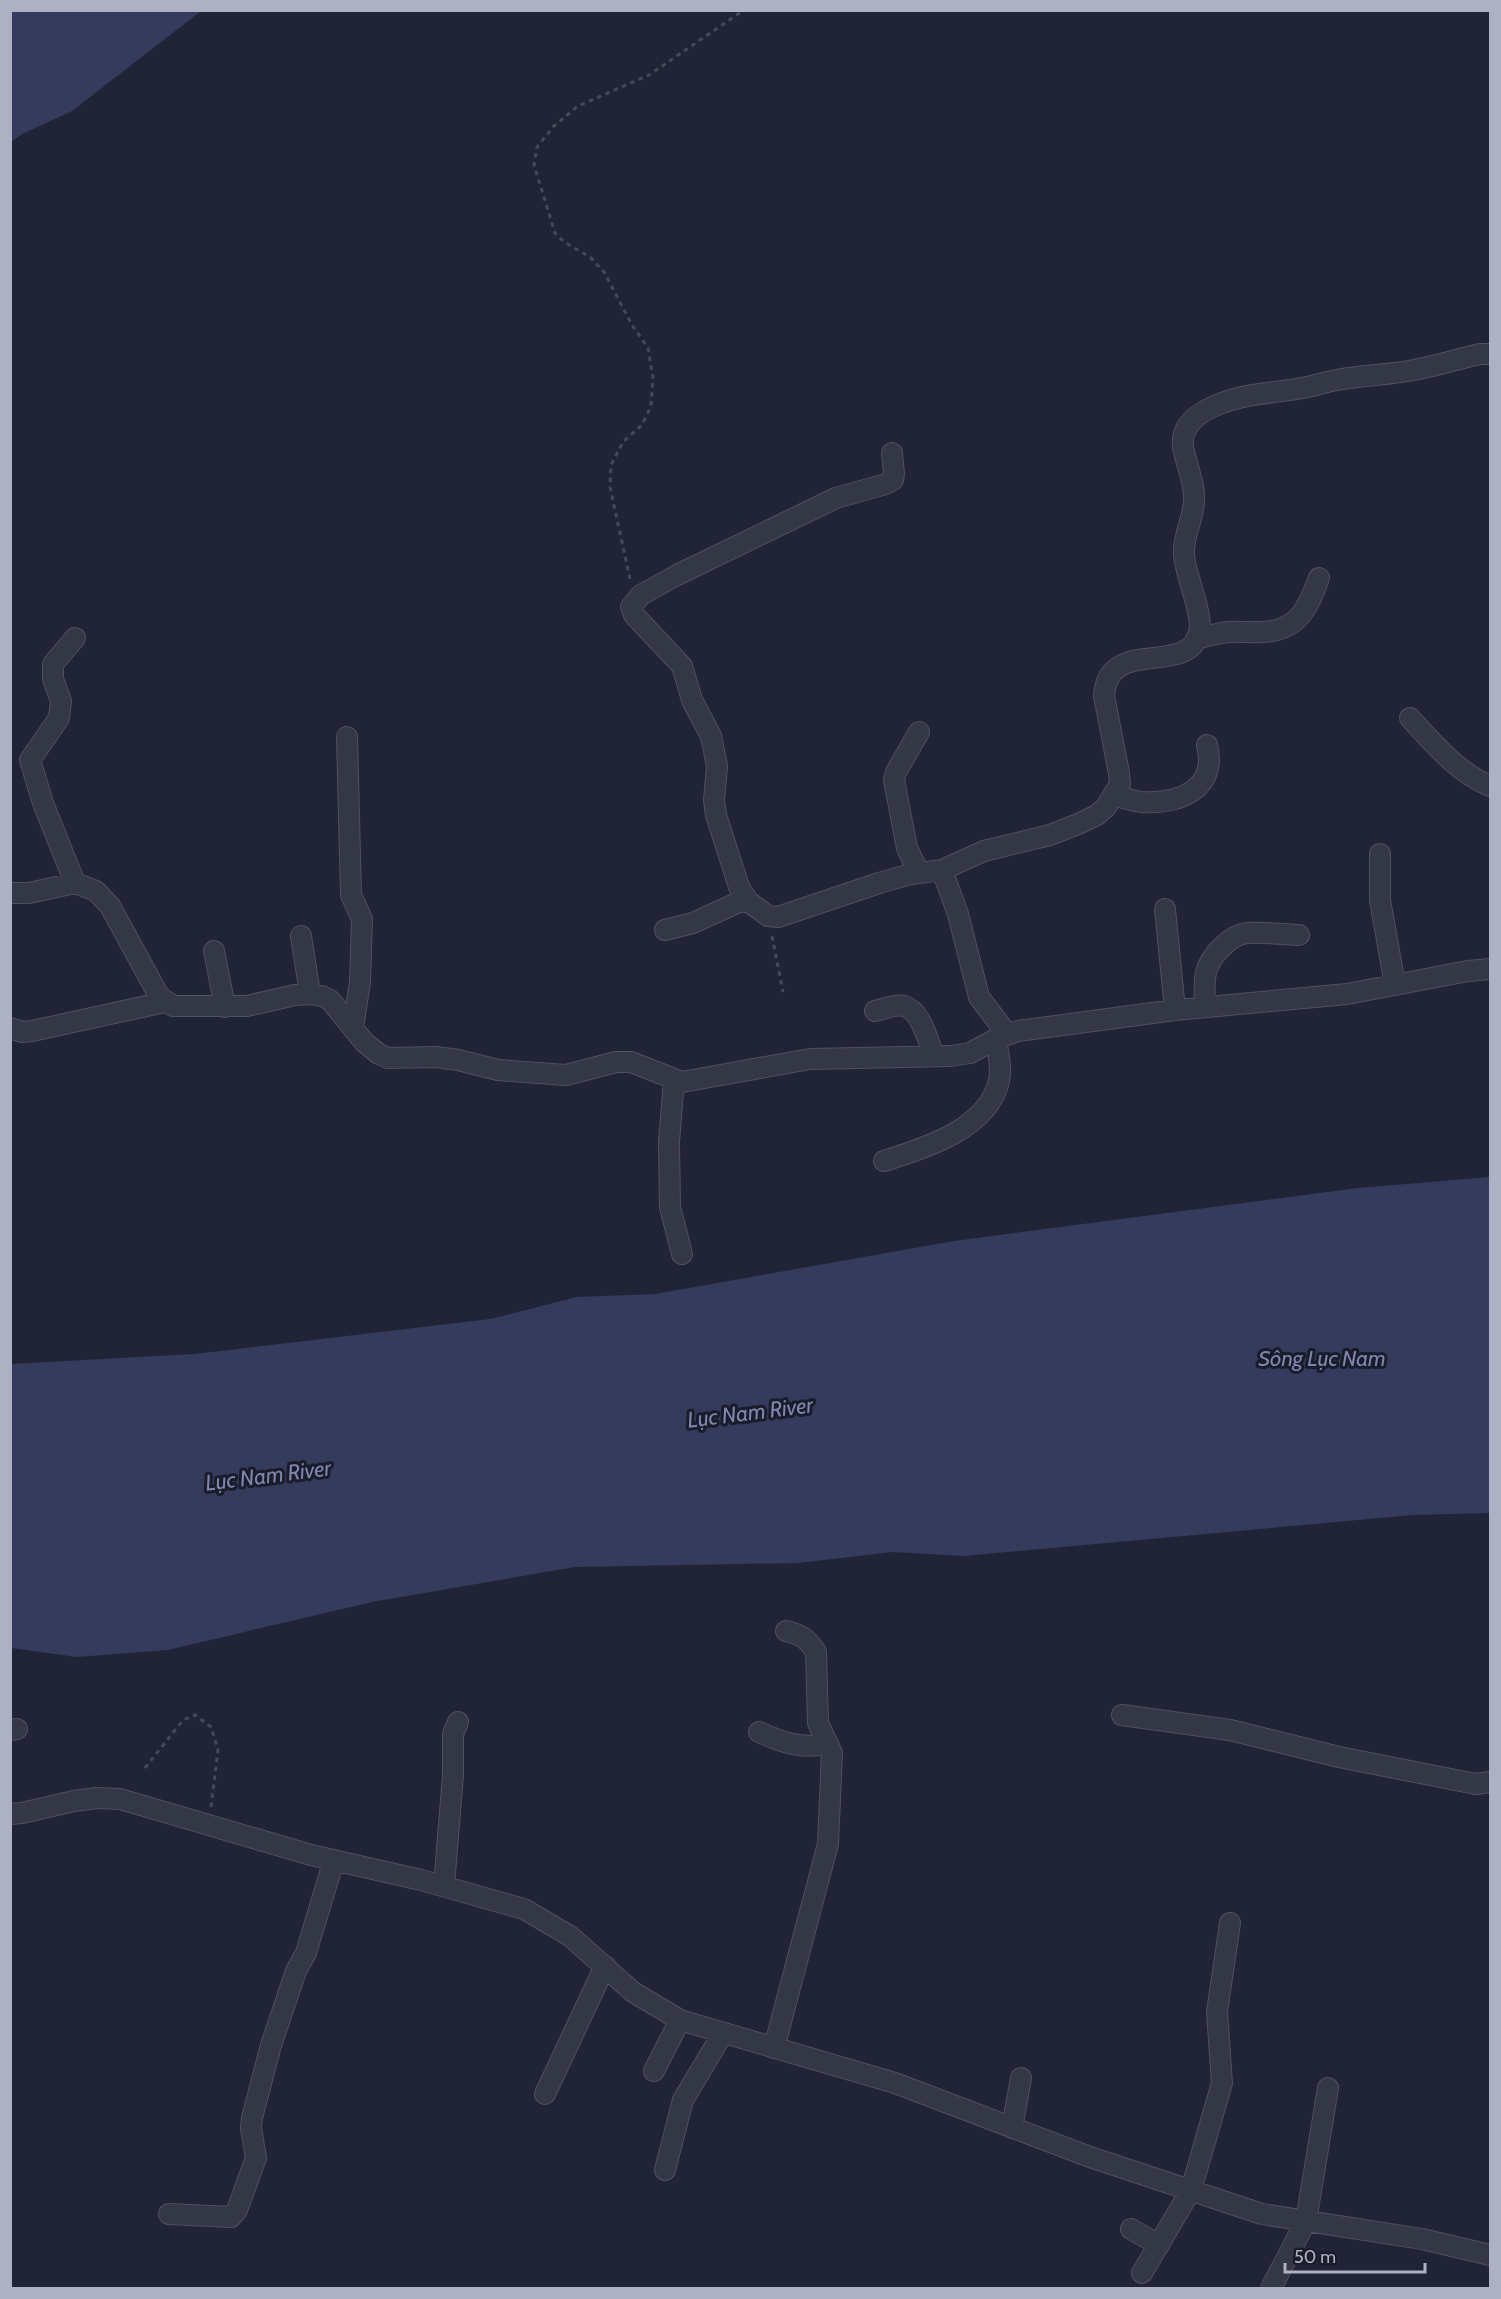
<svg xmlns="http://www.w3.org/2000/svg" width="1501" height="2299" font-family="Cabin,sans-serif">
  <rect width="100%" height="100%" fill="#212436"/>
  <path fill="#353b5c" d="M11,10H201V11L72,111L22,134L11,142Z
    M1490,1177V1513L1413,1515L964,1556L893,1552L798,1563L575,1567L372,1602L168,1650L77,1657L11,1648V1364L195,1354L490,1319L577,1297L655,1294L954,1241L1358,1188Z"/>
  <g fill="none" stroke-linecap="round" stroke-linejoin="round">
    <g stroke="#4e5161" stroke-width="22">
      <path id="minor" d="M892,453L894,474L893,480L886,484L836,498L677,575L641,595L631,607L634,615L682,666L692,700L711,736L717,766L714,800L716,815L739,887L749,902L760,910L768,916L778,917L879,883L911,874L942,870L984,851L1050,835L1078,824L1097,815L1106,807L1120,784L1119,773L1104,696C1108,635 1187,678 1199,633C1204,613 1184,574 1184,553C1183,535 1194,518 1194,500C1195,483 1186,464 1183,447C1180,423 1203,410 1222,403C1247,393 1276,393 1302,388C1314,386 1325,382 1337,380C1362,375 1389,375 1414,370C1436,366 1458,359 1480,354H1490
        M75,638L53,664V679L61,701L59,718L30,760L43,803L75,883
        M1196,639C1207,636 1218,633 1229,632C1240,631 1251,633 1262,632C1298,631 1308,608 1319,578
        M1410,718C1434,744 1457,772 1490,786
        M919,732L896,772L894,780L907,848L919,873
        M347,737L351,895L362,919L360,982L353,1028
        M1114,795C1123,798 1133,801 1142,802C1180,804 1218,789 1207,745
        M1380,854V900L1395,985
        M942,870L958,914L979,997L1007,1034
        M10,893H29L75,883L96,891L110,906L159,996L173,1006H247L295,995L310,994L322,996L330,1000L365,1043L379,1054L388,1058L436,1057L458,1060L498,1070L566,1075L616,1062H631L682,1082L810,1059L951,1056L970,1053L996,1039L1018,1031L1175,1010L1347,994L1468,971L1490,969
        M1165,909L1175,1010
        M665,930L693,923L739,902H749
        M301,936L310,994
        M214,951L225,1007
        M1205,1007C1204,981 1202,966 1222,947C1229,940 1237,934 1247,933C1264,932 1282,934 1299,935
        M875,1011C883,1009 896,1004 904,1006C922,1011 928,1042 934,1056
        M10,1028L22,1032L32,1031L165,1002
        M674,1079L669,1142L670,1207L682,1254
        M884,1161C925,1148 988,1129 999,1081C1002,1068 998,1053 996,1039
        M1122,1715L1230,1730L1339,1757L1476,1784L1490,1782
        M10,1730L17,1729
        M759,1732C784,1743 800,1749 828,1744
        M10,1814L22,1813L74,1801L97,1798L120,1799L311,1855L421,1880L524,1909L570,1936L633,1992L680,2020L895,2083L1090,2157L1262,2214L1422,2239L1490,2255
        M444,1886L453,1775V1734L458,1722
        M774,2048L828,1844L832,1753L818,1723L816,1652C808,1639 800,1634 786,1631
        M654,2071L680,2020
        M545,2094L605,1966
        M1012,2128L1021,2078
        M665,2170L683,2100L723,2033
        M169,2214L231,2217L237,2210L256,2158L251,2128L252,2118L271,2045L296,1971L306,1953L311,1936L334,1860
        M1131,2229L1159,2245
        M1142,2273L1191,2190L1222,2083L1217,2012L1230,1923
        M1271,2288L1306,2221L1328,2088"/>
    </g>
    <path stroke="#404d54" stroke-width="3" stroke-dasharray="4.5 4.5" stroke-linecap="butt" d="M630,579L610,487L611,465L623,442L642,425L651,406L653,378L648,348L632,325L604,272L590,257L564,242L555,233L534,165L537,147L554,126L578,106L649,75L744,10
      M772,936L783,992
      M145,1768L183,1720L195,1715L211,1727L218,1750L211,1807"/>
    <use href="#minor" stroke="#343746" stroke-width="20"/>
  </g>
  <g text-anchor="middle" stroke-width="6" stroke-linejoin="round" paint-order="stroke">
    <g font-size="22" font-style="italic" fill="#7f87af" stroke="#1a1c2b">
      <text x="1322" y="1366">Sông Lục Nam</text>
      <text transform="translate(750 1412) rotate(-7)" y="8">Lục Nam River</text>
      <text transform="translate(268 1475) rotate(-7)" y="8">Lục Nam River</text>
    </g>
  </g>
  <rect width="1501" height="2299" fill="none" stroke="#aeb1c3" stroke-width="24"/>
  <path d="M1285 2263v9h140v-9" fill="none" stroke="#aeb1c3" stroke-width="3"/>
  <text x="1294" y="2263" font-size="18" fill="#aeb1c3" stroke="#1a1c2b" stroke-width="4.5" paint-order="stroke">50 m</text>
</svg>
